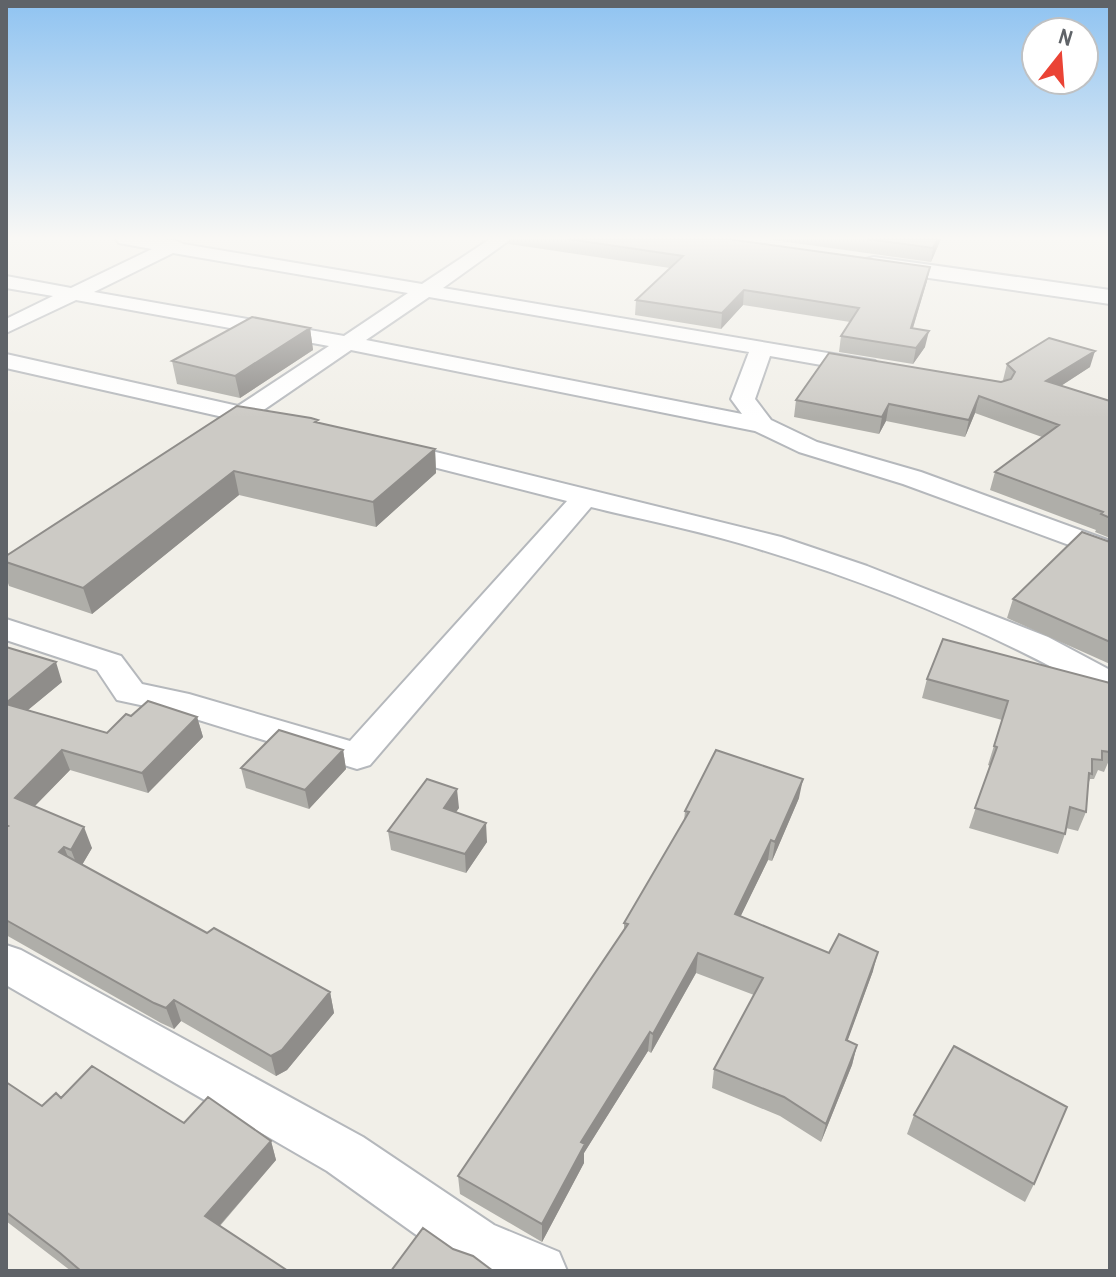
<svg xmlns="http://www.w3.org/2000/svg" width="1116" height="1277" font-family="'Archivo Narrow',sans-serif">
  <rect width="100%" height="100%" fill="#f1efe8"/>
  <g fill="none" stroke-linecap="round" stroke-linejoin="round">
    <g stroke="#b5b8bc" stroke-width="4">
      <path id="minor" d="M116,239L175,240L183,244L422,284L490,239H511L443,288L875,361L878,366L867,373L770,356L755,399L771,420L817,442L921,472L1110,541V560L903,484L799,452L755,431L351,350L262,411L281,416L284,421L281,426C268,429 257,421 245,423C236,424 235,428 224,425L221,420L223,417L6,368V354L238,406L329,346L76,300L6,333V319L53,296L6,288V276L71,288L152,249L119,243ZM173,253L408,293L344,336L94,292ZM429,297L749,352L731,399L742,414L366,340Z
        M395,442L781,537L867,566L1048,637L1110,670V695L1098,692C993,633 878,585 762,550C706,532 648,521 591,507L370,765L357,769L173,712L117,700L97,670L6,640V619L121,656L142,684L189,694L350,741L567,501L386,455L382,450L386,445Z
        M6,945L21,950L363,1137L494,1225L559,1252L567,1271H474L457,1264L327,1171L6,985Z"/>
    </g>
    <g stroke="#b5b8bc" stroke-width="4">
      <path id="tertiary" d="M874,257L1110,290V304L866,269L862,264L866,259Z"/>
    </g>
    <use href="#minor" fill="#fff" fill-rule="evenodd"/>
    <use href="#tertiary" fill="#fff" fill-rule="evenodd"/>
  </g>
  <path fill="#afaea9" d="M509,239H728L930,267L927,281L913,328L925,347L913,364L839,352L841,336L850,322L743,305L721,329L635,315L636,300L670,268L509,244Z
    M766,239H941L931,262Z
    M310,328L313,350L240,398L177,384L172,361Z
    M1007,364L1090,367L1061,386L1110,401V538L1095,532L1096,530L990,490L995,472L1042,437L975,413L965,437L886,421L879,434L794,417L796,400L1001,382L1004,381L1003,380Z
    M318,423L435,449L436,473L376,527L239,495L92,614L9,586L6,577V556Z
    M1110,542V664L1007,618L1013,599Z
    M6,647L62,682L28,710L107,733L131,716L197,717L203,737L148,793L70,770L35,806L92,848L82,865L207,933L330,992L334,1013L287,1070L276,1076L181,1021L174,1029L161,1023L6,935Z
    M927,679L1110,683V758L1104,772L1098,770L1094,779H1090L1088,785L1086,812L1078,831L1066,828L1065,834L1058,854L969,828L990,766L988,765L1002,720L922,698Z
    M343,750L346,769L309,809L246,788L241,768Z
    M799,798L772,861L768,860L740,917L873,971L847,1041L857,1045L852,1065L821,1142L780,1116L712,1088L714,1069L754,995L696,973L651,1053L648,1051L584,1153V1163L542,1242L460,1194L458,1176L624,930V923L684,821L685,811Z
    M459,808L456,812L487,842L466,873L391,850L388,831Z
    M6,1082L42,1106L61,1098L271,1141L276,1160L220,1226L288,1271H71L6,1221Z
    M914,1115L1034,1184L1025,1202L907,1134Z"/>
  <path fill="#8f8d8a" d="M938,239H941L931,262L933,248Z
    M930,267L927,281L908,344L911,328Z
    M744,290L743,305L721,329L722,313Z
    M310,328L313,350L240,398L235,376Z
    M929,331L925,347L913,364L916,348Z
    M1095,351L1090,367L1042,398L1046,381Z
    M979,396L975,413L965,437L969,420Z
    M889,404L886,421L879,434L882,417Z
    M435,449L436,473L376,527L373,502Z
    M234,471L239,495L92,614L83,588Z
    M56,662L62,682L12,723L6,707V703Z
    M197,717L203,737L148,793L142,773Z
    M62,750L70,770L23,818L15,798Z
    M343,750L346,769L309,809L305,790Z
    M803,779L799,798L772,861L775,842Z
    M457,789L459,808L445,827L444,808Z
    M486,823L487,842L466,873L465,854Z
    M84,827L92,848L79,870L71,850Z
    M771,840L768,860L732,934L735,914Z
    M64,847L72,867L59,852Z
    M878,952L873,971L841,1059L846,1040Z
    M698,953L696,973L651,1053L653,1034Z
    M330,992L334,1013L287,1070L276,1076L271,1056Z
    M174,1000L181,1021L174,1029L166,1008Z
    M650,1032L648,1051L584,1153V1163L542,1242V1224L581,1142Z
    M857,1045L852,1065L821,1142L826,1124Z
    M271,1141L276,1160L212,1234L205,1216Z"/>
  <path fill="#cccac5" stroke="#8f8d8a" stroke-width="2" d="M568,239H728L930,267L911,328L929,331L916,348L841,336L859,308L744,290L722,313L636,300L683,256Z
    M868,239H938L933,248Z
    M252,317L310,328L235,376L172,361Z
    M1049,338L1095,351L1046,381L1110,401V518L1101,514L1103,512L995,472L1059,425L979,396L969,420L889,404L882,417L796,400L829,353L1001,382L1011,379L1015,372L1007,364Z
    M237,406L311,418L318,420L315,422L435,449L373,502L234,471L83,588L6,562V556Z
    M1082,532L1110,542V642L1013,599Z
    M943,639L1110,683V752L1102,751V760L1092,759V774L1089,773L1086,812L1070,807L1065,834L975,808L997,747L994,746L1008,701L927,679Z
    M6,647L56,662L6,703Z
    M148,701L197,717L142,773L62,750L15,798L84,827L71,850L64,847L59,852L207,933L214,928L330,992L282,1050L271,1056L174,1000L166,1008L154,1003L6,920V827L8,826L6,825V704L107,733L126,714L131,716Z
    M279,730L343,750L305,790L241,768Z
    M716,750L803,779L775,842L771,840L735,914L829,953L839,934L878,952L846,1040L857,1045L826,1124L784,1097L714,1069L763,978L698,953L653,1034L650,1032L581,1142L585,1144L542,1224L458,1176L628,924L624,923L689,812L685,811Z
    M427,779L457,789L444,808L486,823L465,854L388,831Z
    M954,1046L1067,1107L1034,1184L914,1115Z
    M92,1066L184,1123L208,1097L271,1141L205,1216L288,1271H81L60,1253L6,1212V1082L42,1106L56,1093L61,1098Z
    M423,1228L453,1249L473,1256L493,1271H391Z"/>
  <linearGradient id="sky" x2="0" y2="1"><stop stop-color="#8fc3f1"/><stop offset="0.57" stop-color="#f9f8f5"/><stop offset="1" stop-color="#f9f8f5" stop-opacity="0"/></linearGradient>
  <rect width="1116" height="418" fill="url(#sky)"/>
  <rect width="1116" height="1277" fill="none" stroke="#5f6368" stroke-width="16"/>
  <g transform="translate(1060 56) rotate(17)"><circle r="38" fill="#ffffff" stroke="#bfc1c3" stroke-width="2"/>
  <path d="M0-6L14 30L0 20L-14 30Z" fill="#ea4335"/>
  <text y="-12" font-size="22" font-weight="bold" text-anchor="middle" fill="#5f6368">N</text>
  </g>
</svg>
